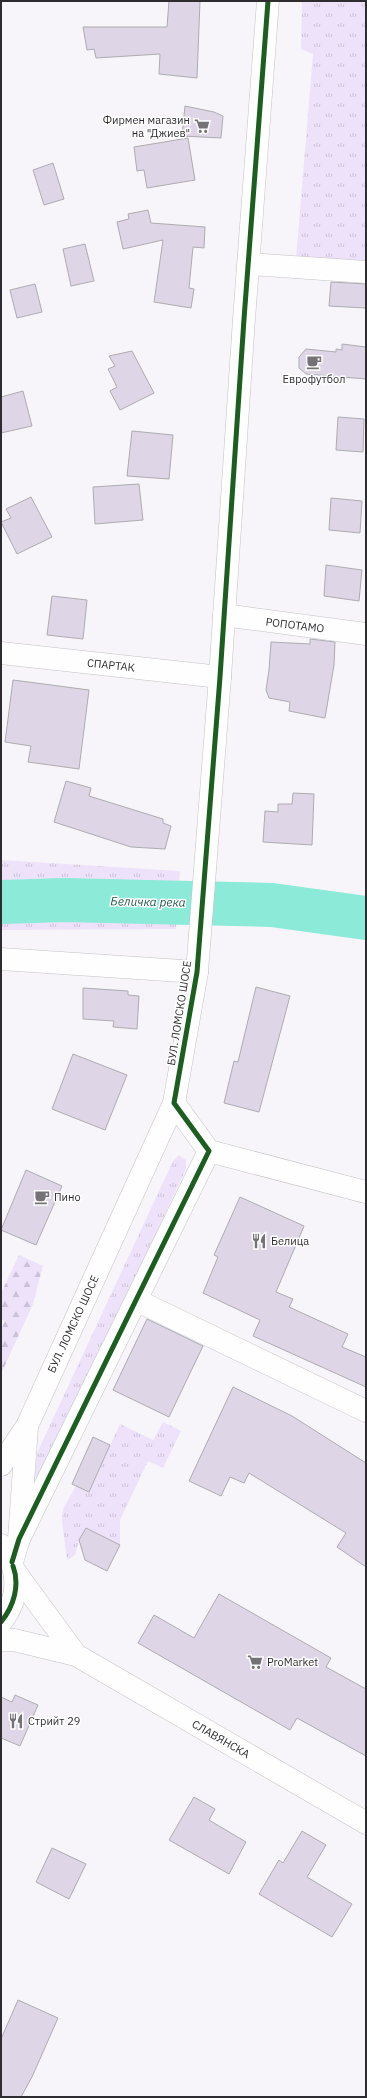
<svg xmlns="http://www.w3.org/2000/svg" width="367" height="2098" font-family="'IBM Plex Sans',sans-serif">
  <defs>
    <pattern id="grass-tufts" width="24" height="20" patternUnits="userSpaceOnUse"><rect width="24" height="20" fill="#eee2fa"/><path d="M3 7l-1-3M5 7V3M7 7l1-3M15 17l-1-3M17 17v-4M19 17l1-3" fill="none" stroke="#ccc2d7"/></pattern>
    <pattern id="forest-firs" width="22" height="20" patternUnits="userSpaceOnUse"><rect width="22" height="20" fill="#eee2fa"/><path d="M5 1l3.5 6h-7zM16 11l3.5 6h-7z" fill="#ccc2d7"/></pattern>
  </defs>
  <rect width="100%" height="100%" fill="#f7f5f9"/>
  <path fill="url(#grass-tufts)" d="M302,1H366V263L296,259L313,54L301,49Z
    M1,860L180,871L176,929L1,930Z
    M179,1155L186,1160V1169L52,1456L45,1468L35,1478L37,1453L173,1161Z
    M163,1422L181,1431L163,1468L148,1461L120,1520V1545L86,1528L79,1540L75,1555L67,1560L62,1522L63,1509L76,1486L89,1492L120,1424L153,1440Z"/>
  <path fill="url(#forest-firs)" d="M19,1255L43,1266L33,1304L1,1374V1330L5,1321L1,1319V1293Z"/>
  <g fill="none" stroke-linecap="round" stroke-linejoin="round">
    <path stroke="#8bead8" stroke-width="44" d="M1,902L64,900L272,905L366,918"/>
  </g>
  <path fill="#ded5e7" stroke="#adacaf" d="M169,1H200L197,78L159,74L160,54L96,58L94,49L87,50L83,27H167Z
    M185,106L214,112L223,116L221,138L182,136Z
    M188,138L195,180L147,188L144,170L137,171L134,147Z
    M53,163L64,199L44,205L33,170Z
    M148,210L151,223L205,227L204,248L193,247L189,288L194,289L191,308L154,302L163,240L123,249L117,222L129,219L128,214Z
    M85,244L94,281L71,286L63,249Z
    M331,282L366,284V308L329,306Z
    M35,284L42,312L17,318L10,290Z
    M342,344L366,347V379L306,374L299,368V357L306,349L336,352V349L342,350Z
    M132,351L154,393L120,410L110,391L117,387L108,369L115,366L109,356Z
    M23,391L32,426L1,433V397Z
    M338,417L364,419L363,452L336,450Z
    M132,431L173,435L169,479L127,476Z
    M139,484L143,520L95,524L93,487Z
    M31,497L52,537L17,554L1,522L11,518L6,509Z
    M331,498L362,501L360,533L329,530Z
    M326,565L362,570L359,601L324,596Z
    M52,596L87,600L83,639L47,635Z
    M310,639L335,642L334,665L325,718L289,711L290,702L269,698L266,690L269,670L271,642L310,644Z
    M13,680L89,690L79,769L28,762L31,746L5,742Z
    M66,781L91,788L89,796L163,819V823L171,826L165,849L131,847L54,822Z
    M293,793L314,794L312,845L263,842L265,811L278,812V804H292Z
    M256,987L290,996L259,1112L224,1103L234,1061L238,1062Z
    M83,988L128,991V995L139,996L137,1029L113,1027L114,1021L83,1019Z
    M73,1054L127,1075L105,1130L52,1109Z
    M26,1170L62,1186L36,1245L1,1230Z
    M240,1197L304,1226L276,1292L293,1299L289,1307L348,1334L342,1347L366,1357V1387L253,1336L260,1320L203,1293L218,1257L214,1255Z
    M147,1319L203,1346L169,1417L113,1390Z
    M233,1387L292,1416L366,1463V1567L337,1547L346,1533L249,1473L244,1483L230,1477L221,1496L189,1481Z
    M93,1437L110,1445L89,1492L72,1484Z
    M86,1528L120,1545L107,1571L85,1560L79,1540Z
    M219,1594L331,1658L326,1667L366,1689V1756L297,1718L290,1730L138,1643L154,1615L194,1638Z
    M15,1695L38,1705L20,1746L1,1738V1697L12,1702Z
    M194,1797L215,1809L209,1820L246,1842L229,1874L169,1840Z
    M302,1831L326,1845L307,1877L352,1904L332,1937L259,1894L279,1860L283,1863Z
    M52,1848L86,1864L69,1899L36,1882Z
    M18,2000L58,2018L32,2077L21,2097H1V2039Z"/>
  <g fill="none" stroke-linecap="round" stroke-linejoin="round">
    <g stroke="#c3c2c5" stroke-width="23">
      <path id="minor" d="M249,264L366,272
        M224,615L366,634
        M1,653L220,677
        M1,959L197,972
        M174,1103L209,1151L366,1192
        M136,1300L366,1411
        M19,1539L209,1151"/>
    </g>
    <g stroke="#c3c2c5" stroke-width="23">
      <path id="tertiary" d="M16,1573L76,1655
        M1,1640H14L76,1655L366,1823"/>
    </g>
    <g stroke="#c3c2c5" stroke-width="23">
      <path id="secondary" d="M1,1465L27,1426L174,1103L197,972L220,677L244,319L268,1
        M1,1545C20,1568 20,1599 1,1622
        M12,1562L19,1539L27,1427"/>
    </g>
    <use href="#minor" stroke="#fefefe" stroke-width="22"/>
    <use href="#tertiary" stroke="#fefefe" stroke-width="22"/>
    <use href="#secondary" stroke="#fefefe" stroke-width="22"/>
    <g stroke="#fff" stroke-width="8">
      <path id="cycleway" d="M12,1562L19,1539L209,1151L174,1103L197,972L220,677L244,319L268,1
        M1,1622C14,1606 20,1585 13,1566"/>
    </g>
    <use href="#cycleway" stroke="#1b5e20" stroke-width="5"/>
  </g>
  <defs>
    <g id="supermarket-bare" transform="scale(1.2)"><path d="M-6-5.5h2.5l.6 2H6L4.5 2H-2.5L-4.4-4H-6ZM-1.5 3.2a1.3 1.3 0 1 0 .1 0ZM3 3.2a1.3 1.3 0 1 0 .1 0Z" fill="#747276" stroke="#fff" stroke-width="2.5" paint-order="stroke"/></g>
    <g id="cafe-bare" transform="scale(1.2)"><path d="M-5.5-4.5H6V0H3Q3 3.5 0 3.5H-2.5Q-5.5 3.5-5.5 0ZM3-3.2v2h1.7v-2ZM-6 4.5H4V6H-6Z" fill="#747276" stroke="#fff" stroke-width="2.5" paint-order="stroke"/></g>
    <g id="restaurant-bare" transform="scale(1.2)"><path d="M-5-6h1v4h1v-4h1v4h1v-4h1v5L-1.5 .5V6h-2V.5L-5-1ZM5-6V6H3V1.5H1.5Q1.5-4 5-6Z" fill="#747276" stroke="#fff" stroke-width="2.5" paint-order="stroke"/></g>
  </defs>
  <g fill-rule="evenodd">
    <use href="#supermarket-bare" x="202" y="126"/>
    <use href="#cafe-bare" x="314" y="362"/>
    <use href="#cafe-bare" x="42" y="1197"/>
    <use href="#restaurant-bare" x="259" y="1241"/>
    <use href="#supermarket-bare" x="255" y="1662"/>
    <use href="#restaurant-bare" x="16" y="1721"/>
  </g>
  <g text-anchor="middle" stroke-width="3" stroke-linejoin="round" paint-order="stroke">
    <g font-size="11" fill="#2e2c30" stroke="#fff" text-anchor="start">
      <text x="190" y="124" text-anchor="end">Фирмен магазин<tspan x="190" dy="13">на "Джиев"</tspan></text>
      <text x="314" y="383" text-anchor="middle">Еврофутбол</text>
      <text x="54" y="1201">Пино</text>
      <text x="271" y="1245">Белица</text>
      <text x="267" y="1666">ProMarket</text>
      <text x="28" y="1725">Стрийт 29</text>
    </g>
    <g font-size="11" fill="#2e2c30" stroke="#fff">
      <text transform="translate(295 625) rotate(7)" y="4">РОПОТАМО</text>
      <text transform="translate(111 665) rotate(6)" y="4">СПАРТАК</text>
      <text transform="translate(179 1013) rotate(-81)" y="4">БУЛ. ЛОМСКО ШОСЕ</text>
      <text transform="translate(73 1324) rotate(-65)" y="4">БУЛ. ЛОМСКО ШОСЕ</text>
      <text transform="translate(221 1739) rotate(30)" y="4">СЛАВЯНСКА</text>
    </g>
    <g font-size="12" font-style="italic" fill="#235b50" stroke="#fff">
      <text transform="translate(148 902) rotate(1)" y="4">Беличка река</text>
    </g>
  </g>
  <rect width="367" height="2098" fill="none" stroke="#2e2c30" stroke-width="4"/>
</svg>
